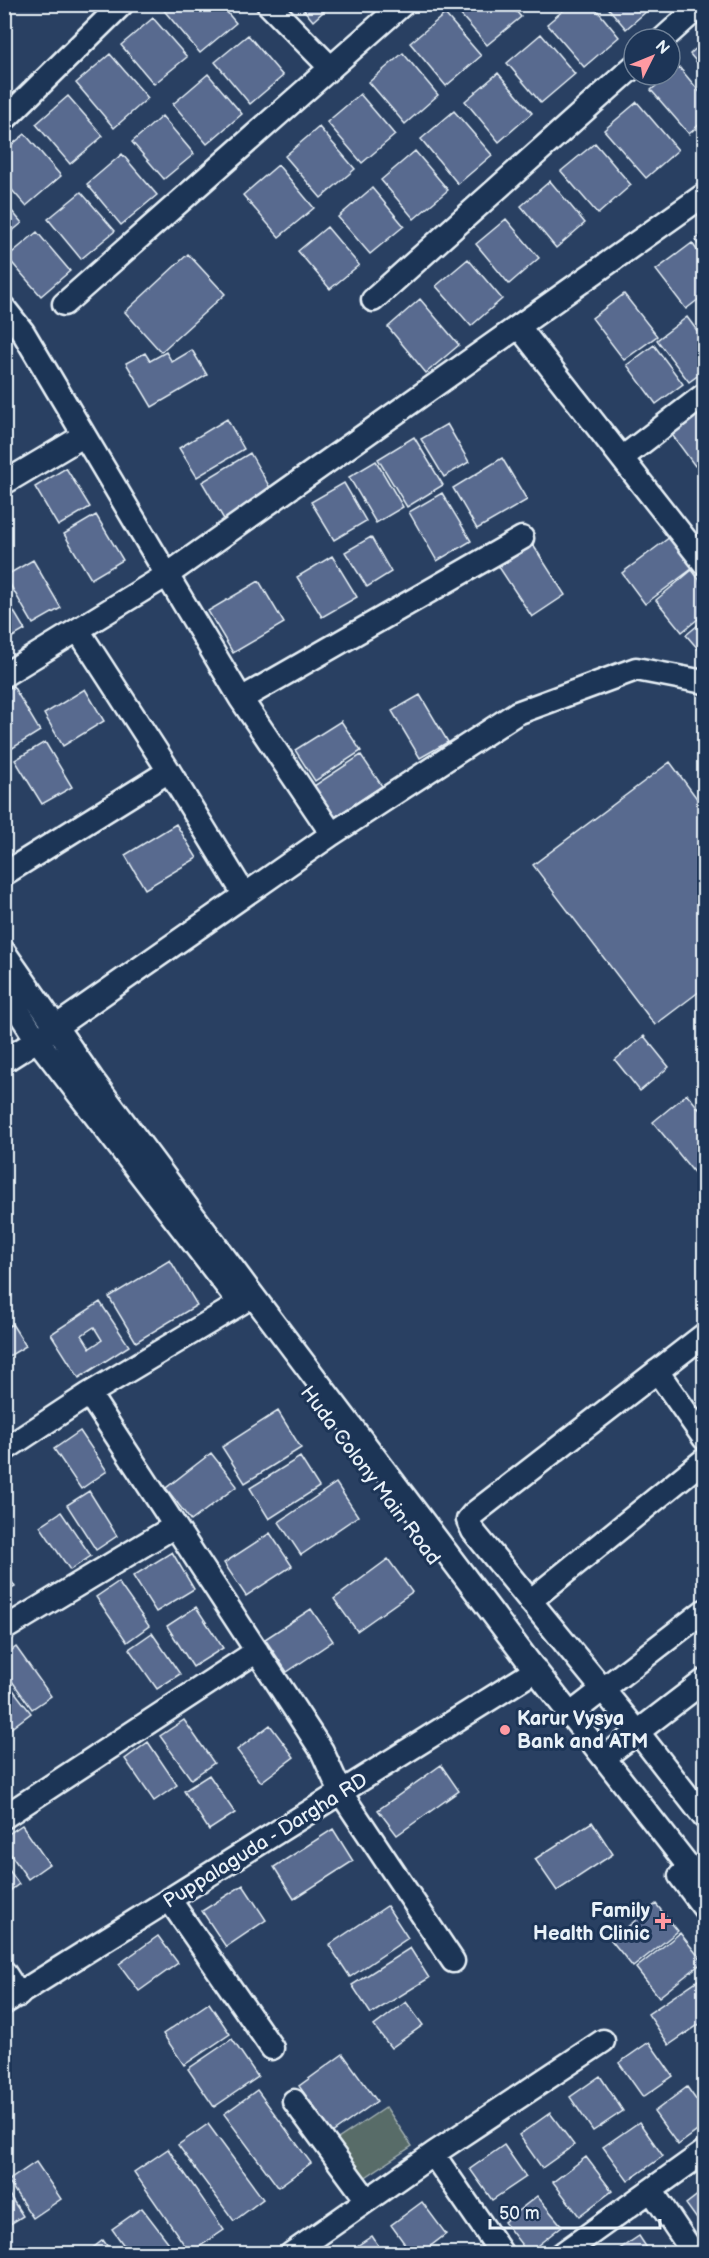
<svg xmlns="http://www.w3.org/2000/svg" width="709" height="2258" font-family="'Balsamiq Sans',sans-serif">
  <rect width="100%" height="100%" fill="#294062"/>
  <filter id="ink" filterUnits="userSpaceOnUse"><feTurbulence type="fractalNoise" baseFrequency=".0167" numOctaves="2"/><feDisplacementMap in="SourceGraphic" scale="12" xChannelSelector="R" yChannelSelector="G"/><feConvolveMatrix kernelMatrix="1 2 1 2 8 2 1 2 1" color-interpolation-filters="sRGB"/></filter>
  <g filter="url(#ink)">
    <path fill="#596c67" stroke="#a0aeb0" stroke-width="1.5" d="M386,2107L412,2146L355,2184L329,2145Z"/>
    <path fill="#586b8f" stroke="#e8f1f8" stroke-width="1.5" fill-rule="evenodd" d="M164,4H220L236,23L200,53L161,7Z
      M299,4H332L313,21Z
      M455,4H510L521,17L487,45L453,6Z
      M571,4H592L619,37L584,67L547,24Z
      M605,4H655L626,29Z
      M445,14L481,56L446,86L410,43Z
      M153,18L187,57L154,84L121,45Z
      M541,34L575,74L541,103L507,63Z
      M248,35L283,76L250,104L215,62Z
      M704,41V71L690,54Z
      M403,53L438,95L405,124L369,82Z
      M110,54L148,98L114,128L76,83Z
      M679,67L704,97V120L689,134L651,90Z
      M498,73L532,113L499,142L465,101Z
      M208,74L242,114L207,144L173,104Z
      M360,94L395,135L362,163L327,122Z
      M68,96L103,136L70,164L36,124Z
      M637,102L678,150L646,178L604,130Z
      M454,111L492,155L458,184L421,139Z
      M162,116L194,154L164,179L132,142Z
      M319,127L355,169L321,198L285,156Z
      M25,134L61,176L26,206L4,181V151Z
      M595,143L631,185L598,214L561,171Z
      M415,151L448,190L414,219L381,180Z
      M122,154L157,195L121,225L87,184Z
      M278,165L314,208L279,237L243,195Z
      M550,181L585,223L556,248L521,206Z
      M372,188L404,226L370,254L338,217Z
      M81,192L115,231L81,259L48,219Z
      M4,202L22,223L4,238Z
      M506,219L539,258L509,284L476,244Z
      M327,227L359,265L330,289L298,251Z
      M37,232L70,271L41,296L7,257Z
      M704,233V252L695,240Z
      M692,243L704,260V295L686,309L656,270Z
      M188,254L225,294L161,352L125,312Z
      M468,259L502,299L471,326L436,286Z
      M624,294L657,336L624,360L592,318Z
      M420,299L459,345L426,373L388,327Z
      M687,317L704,340V371L689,382L657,340Z
      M654,345L683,384L656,404L627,365Z
      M192,350L207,375L152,407L126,363L145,353L150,361L166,352L172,362Z
      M696,406L704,417V459L695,466L667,428Z
      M227,419L244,449L197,477L179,448Z
      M447,424L469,462L444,477L421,439Z
      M414,437L443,485L407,507L378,459Z
      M250,453L273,493L225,521L202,482Z
      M502,458L527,500L477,529L453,488Z
      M376,461L403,507L376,523L349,477Z
      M66,468L90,507L58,526L35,487Z
      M344,483L366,521L334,540L311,502Z
      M442,493L471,541L437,561L409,512Z
      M96,515L123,560L91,579L64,534Z
      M371,537L391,572L367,587L345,552Z
      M670,537L693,568L645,604L622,573Z
      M533,545L565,595L532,617L499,567Z
      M332,556L357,597L322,617L297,577Z
      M33,560L61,608L33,624L5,576Z
      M692,570L704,586V614L682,632L656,600Z
      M259,581L284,623L233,653L208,611Z
      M4,595L25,630L4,642Z
      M704,620V646L699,650L686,635Z
      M13,686L40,731L11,749L4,739V691Z
      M85,689L104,721L63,746L44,714Z
      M420,695L448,742L420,758L392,711Z
      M341,721L361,751L315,781L295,750Z
      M45,742L72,787L42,804L15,760Z
      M361,755L382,786L335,817L314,786Z
      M670,762L704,808V988L655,1025L533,865Z
      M176,824L197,858L145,889L125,855Z
      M644,1036L669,1067L640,1091L615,1060Z
      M687,1094L704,1115V1185L653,1122Z
      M170,1260L197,1305L136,1342L109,1297Z
      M100,1302L129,1346L79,1378L51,1334ZM94,1327L102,1340L90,1348L82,1335Z
      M12,1324L26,1346L4,1359V1329Z
      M278,1411L301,1448L245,1483L222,1447Z
      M80,1431L107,1471L81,1489L54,1449Z
      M211,1453L237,1486L191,1521L166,1488Z
      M300,1457L319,1487L269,1519L250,1488Z
      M336,1483L358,1516L301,1555L279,1522Z
      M89,1491L117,1536L96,1550L67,1505Z
      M61,1512L91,1556L70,1570L40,1526Z
      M270,1533L292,1566L246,1596L224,1563Z
      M172,1552L194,1589L156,1612L133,1576Z
      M388,1559L412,1592L357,1631L334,1599Z
      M4,1569L15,1587L4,1593Z
      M118,1582L149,1626L127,1642L96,1597Z
      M196,1607L223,1648L193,1667L167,1626Z
      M311,1609L333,1641L287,1672L265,1639Z
      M152,1633L180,1674L157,1689L129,1649Z
      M16,1647L51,1696L32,1709L4,1670V1656Z
      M4,1678L31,1713L10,1729L4,1721Z
      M184,1720L214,1763L191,1779L160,1736Z
      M270,1725L294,1757L261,1782L237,1750Z
      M148,1742L177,1785L154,1801L125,1759Z
      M441,1765L459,1791L397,1835L378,1810Z
      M209,1775L235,1813L209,1830L184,1791Z
      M592,1822L613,1854L557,1891L535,1859Z
      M22,1825L49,1864L28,1879L4,1845V1837Z
      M333,1829L353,1861L294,1899L274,1867Z
      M4,1863L19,1884L4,1895Z
      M243,1885L266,1920L226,1947L202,1911Z
      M656,1904L678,1931L633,1967L611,1940Z
      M387,1906L408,1938L350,1977L329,1945Z
      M680,1933L703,1962L659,1997L636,1968Z
      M158,1936L178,1963L139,1991L119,1964Z
      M410,1948L429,1978L371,2014L352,1985Z
      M704,1976V2021L669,2045L648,2014Z
      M406,2002L423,2025L391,2048L374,2026Z
      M209,2003L230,2034L184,2065L163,2034Z
      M232,2039L258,2077L214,2107L188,2069Z
      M649,2042L673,2076L643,2097L619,2063Z
      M343,2054L377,2101L332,2133L299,2086Z
      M600,2076L623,2111L593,2131L570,2097Z
      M687,2087L704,2111V2126L678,2145L654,2112Z
      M257,2090L311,2163L278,2187L224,2114Z
      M550,2113L574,2145L542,2168L519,2135Z
      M639,2122L663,2156L628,2181L603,2147Z
      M208,2124L263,2199L234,2221L178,2145Z
      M504,2145L526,2177L492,2200L470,2169Z
      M168,2149L224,2230L190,2253L134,2172Z
      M586,2157L612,2191L579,2216L553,2182Z
      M36,2162L61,2199L33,2218L8,2181Z
      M4,2187L23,2216L4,2228Z
      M704,2190V2229L686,2204Z
      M537,2196L562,2226L528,2253L504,2222Z
      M422,2202L446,2234L420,2254H412L391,2225Z
      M142,2208L175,2251L172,2254H130L112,2229Z
      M372,2236L384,2254H345Z
      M639,2236L651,2254H612Z
      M103,2240L113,2254H85Z"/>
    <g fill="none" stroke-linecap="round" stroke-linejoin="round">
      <g stroke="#e8f1f8" stroke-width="27">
        <path id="minor" d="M268,4L331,68
          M663,39L702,4
          M4,120L122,4
          M373,300L634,66
          M64,304L403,4
          M4,308L23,332L167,575L4,675
          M519,327L704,563
          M622,458L704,395
          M4,483L83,436
          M78,630L169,771L244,894
          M241,699L522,538
          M332,834L241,699L167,575L704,195
          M4,874L169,771
          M4,952L92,1079L248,1289L526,1658L704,1886
          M4,989L37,1040L232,1293
          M4,1061L37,1040L332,834L517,713L636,669L704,682
          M704,1335L473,1514L468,1520L473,1531L637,1731L704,1817
          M657,1371L704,1438
          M89,1394L322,1751L341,1793L453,1961
          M4,1450L89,1394L241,1303
          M530,1601L704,1460
          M4,1629L175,1526
          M571,1714L704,1611
          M605,1757L704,1681
          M4,1817L257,1651
          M680,1876L704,1908
          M169,1899L272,2048
          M4,1972L19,1995
          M4,2003L525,1677L535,1669
          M294,2101L367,2200
          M433,2154L502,2254
          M651,2190L694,2254
          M291,2254L433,2154L603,2041
          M562,2254L704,2152"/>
      </g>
      <use href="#minor" stroke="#1d3557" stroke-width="22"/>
    </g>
  </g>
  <g fill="#ff9aa2" stroke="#1d3557" stroke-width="2">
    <circle cx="505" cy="1730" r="6"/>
    <path d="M660 1912h6v6h6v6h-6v6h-6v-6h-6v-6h6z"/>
  </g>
  <g text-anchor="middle" stroke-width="6" stroke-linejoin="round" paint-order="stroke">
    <g font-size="20" fill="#e8f1f8" stroke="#1d3557">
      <text transform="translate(371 1475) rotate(53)" y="7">Huda Colony Main Road</text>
      <text transform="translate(265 1840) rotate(-32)" y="7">Puppalaguda - Dargha RD</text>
    </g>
    <g font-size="20" font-weight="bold" fill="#e8f1f8" stroke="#1d3557" text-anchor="start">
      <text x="517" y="1725">Karur Vysya<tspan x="517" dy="23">Bank and ATM</tspan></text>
      <text x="650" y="1917" text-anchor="end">Family<tspan x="650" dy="23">Health Clinic</tspan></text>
    </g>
  </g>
  <rect width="709" height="2258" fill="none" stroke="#1d3557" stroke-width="24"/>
  <rect x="12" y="12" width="685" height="2234" fill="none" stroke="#e8f1f8" stroke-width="2" filter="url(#ink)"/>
  <g transform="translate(652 57) rotate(47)"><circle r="28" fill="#1d3557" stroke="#6e8097" stroke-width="1.5"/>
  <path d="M0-4.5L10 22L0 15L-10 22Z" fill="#ff9aa2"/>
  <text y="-9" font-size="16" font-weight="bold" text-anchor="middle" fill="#e8f1f8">N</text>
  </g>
  <path d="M490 2219v9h170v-9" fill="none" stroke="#e8f1f8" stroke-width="3"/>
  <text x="499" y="2219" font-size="18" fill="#e8f1f8" stroke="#1d3557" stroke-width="4.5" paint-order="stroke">50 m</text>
</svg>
